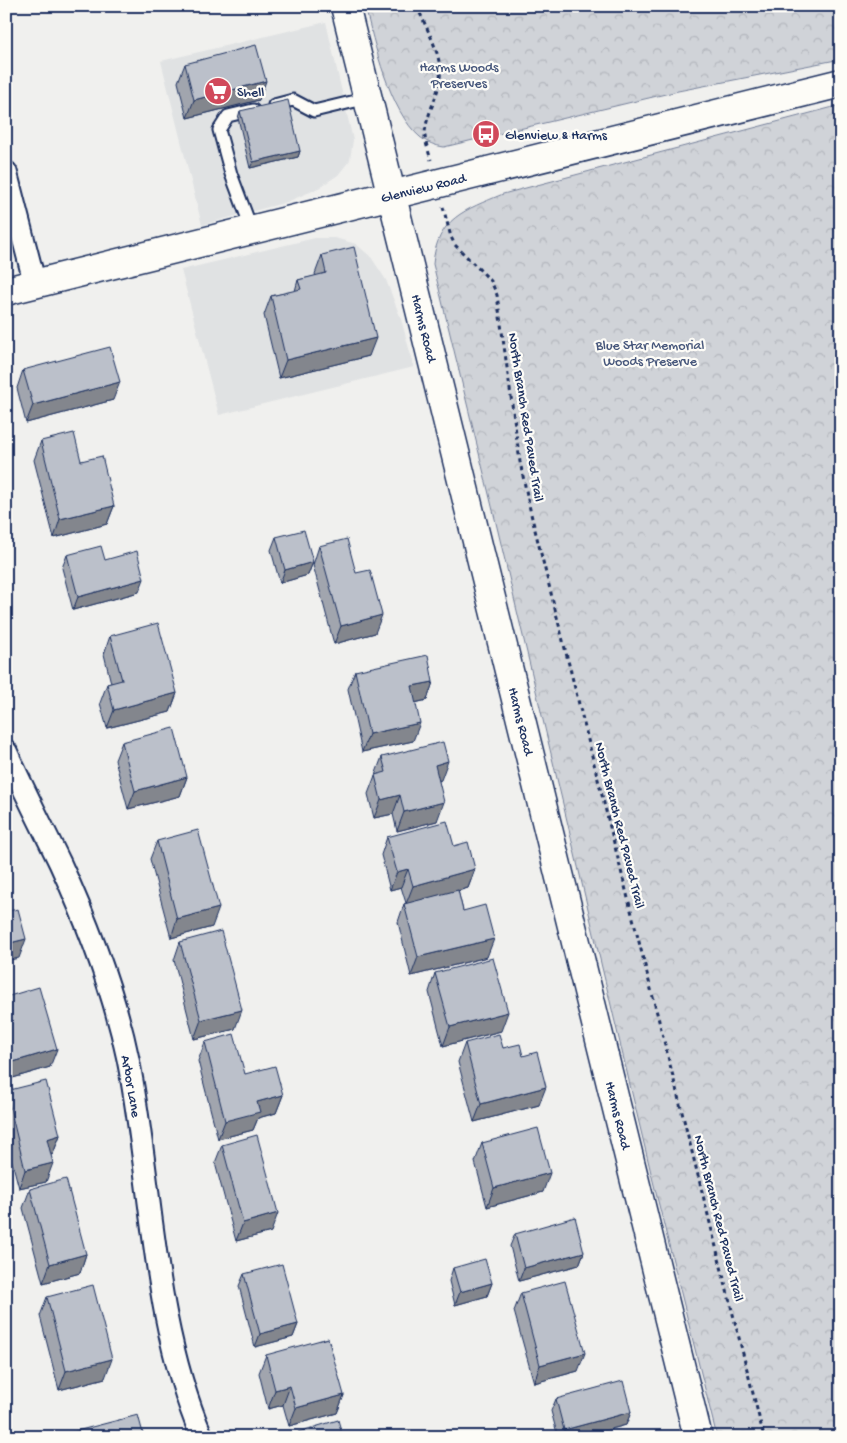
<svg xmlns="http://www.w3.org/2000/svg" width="847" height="1443" font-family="'Gochi Hand',sans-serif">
  <defs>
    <pattern id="park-crowns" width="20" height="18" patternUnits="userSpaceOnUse" patternTransform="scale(1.25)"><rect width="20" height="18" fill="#d0d3d8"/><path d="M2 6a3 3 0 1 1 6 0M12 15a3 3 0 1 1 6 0" fill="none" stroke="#b2b5bc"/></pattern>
  </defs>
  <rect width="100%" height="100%" fill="#f0f0ee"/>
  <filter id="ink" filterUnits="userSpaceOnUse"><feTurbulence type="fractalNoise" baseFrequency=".02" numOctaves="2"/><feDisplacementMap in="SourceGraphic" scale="10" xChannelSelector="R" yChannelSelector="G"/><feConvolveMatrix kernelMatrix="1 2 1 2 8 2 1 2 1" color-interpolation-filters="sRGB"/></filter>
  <g filter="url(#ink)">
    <path fill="#e0e2e3" d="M326,22L353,140L350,160L338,175L317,189L287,202L202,225L161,61Z
      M315,238H335L356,244L371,257L386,280L401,319L414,367L219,415L181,270Z"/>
    <path fill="url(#park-crowns)" stroke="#76819b" d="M365,6H841V59L678,91L444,147C436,146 426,142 420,137C390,112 374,43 365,6Z
      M841,105V1437H717L651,1173L497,527L433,264C437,218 465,210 503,194Z"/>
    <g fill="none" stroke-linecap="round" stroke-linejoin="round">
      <g stroke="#1b2f5e" stroke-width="15">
        <path id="lane" d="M274,105L293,100L314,111L368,98
          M252,230L231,174L219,130L228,116L253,110"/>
      </g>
      <g stroke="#1b2f5e" stroke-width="25">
        <path id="street" d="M6,172L35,284
          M6,751C23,789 42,826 60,863C89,926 114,991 128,1059C153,1184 151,1318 202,1437"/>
      </g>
      <g stroke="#1b2f5e" stroke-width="31">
        <path id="secondary" d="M345,6L698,1437
          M6,291L841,83"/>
      </g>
      <path stroke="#1b2f5e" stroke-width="3" stroke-dasharray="4 4" stroke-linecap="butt" d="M417,6C425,26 438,47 440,68C443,91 424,115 425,137C426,144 429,153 431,160
        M443,207L451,237L455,245L491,281L497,295L520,462L531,514L764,1437"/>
      <use href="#lane" stroke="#fdfcf7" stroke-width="11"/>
      <use href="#street" stroke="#fdfcf7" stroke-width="21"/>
      <use href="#secondary" stroke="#fdfcf7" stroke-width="28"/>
    </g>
    <path fill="#a1a5ae" stroke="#1b2f5e" d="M185,64L259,100L187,118L178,82Z
      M240,111L300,151L298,157L250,168L238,118Z
      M322,255L369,356L279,378L264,315L271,296L295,291L298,280L316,276L315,274Z
      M23,370L113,400L26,423L17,388Z
      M41,441L81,461L114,506L107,524L54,538L34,460Z
      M276,537L313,562L308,575L280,583L271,550Z
      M319,546L356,573L375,633L334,644L313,565Z
      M67,555L105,560L139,592L73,610L62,568Z
      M110,636L177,693L170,712L107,728L100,703L107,684L111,683L104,654Z
      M355,671L433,682L427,700L415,703L413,741L362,752L348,689Z
      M122,742L187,777L180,796L128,809L115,760Z
      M382,757L441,780H439L437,821L397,831L393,814L374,818L368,794Z
      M387,837L454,846L475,869L468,888L458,891L463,911L487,957L411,976L398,922L404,904L406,903L401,887L390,890L381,855Z
      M157,841L212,927L171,938L150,859Z
      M180,942L235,1029L194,1039L174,960Z
      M435,973L501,1031L443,1046L429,992Z
      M6,997L50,1067L6,1080Z
      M205,1042L245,1074L283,1095L276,1113L258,1118L253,1130L218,1139L198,1061Z
      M465,1043L503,1048L523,1056L539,1105L474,1122L458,1062Z
      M6,1091L60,1135L53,1154L51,1155L46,1182L19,1188L6,1139Z
      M482,1143L543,1192L487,1207L475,1162Z
      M222,1145L271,1232L236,1241L215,1163Z
      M30,1189L86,1254L80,1273L43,1283L23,1208Z
      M515,1234L584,1252L579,1265L519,1281L510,1246Z
      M453,1268L492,1283L487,1296L455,1305L449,1281Z
      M244,1274L298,1324L293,1337L255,1347L239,1286Z
      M521,1293L578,1371L534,1383L514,1311Z
      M47,1297L105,1378L59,1390L40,1316Z
      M266,1355L344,1395L337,1413L289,1426L283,1405L268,1409L259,1373Z
      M556,1399L631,1412L626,1425L582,1437H558L551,1411Z"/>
    <path fill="#83868d" stroke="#1b2f5e" d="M266,81L259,100L187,118L194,100Z
      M300,151L298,157L250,168L253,162Z
      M376,338L369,356L279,378L286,360Z
      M120,382L113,400L26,423L33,405Z
      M114,506L107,524L54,538L60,519Z
      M313,562L308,575L280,583L285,570Z
      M144,579L139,592L73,610L78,597Z
      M382,615L375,633L334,644L341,626Z
      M433,682L427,700L405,705L412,686Z
      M177,693L170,712L107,728L114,710Z
      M420,723L413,741L362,752L369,734Z
      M448,761L441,780L428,783L435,765Z
      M187,777L180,796L128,809L135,791Z
      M400,795L393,814L374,818L381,800Z
      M444,802L437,821L397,831L404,812Z
      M408,869L401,887L390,890L397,872Z
      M475,869L468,888L406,904L413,886Z
      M219,908L212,927L171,938L177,919Z
      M26,939L19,958L6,961V944Z
      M494,939L487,957L411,976L418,957Z
      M242,1010L235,1029L194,1039L201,1020Z
      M508,1012L501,1031L443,1046L450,1027Z
      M57,1049L50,1067L6,1080L13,1062Z
      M546,1087L539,1105L474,1122L481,1104Z
      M283,1095L276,1113L258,1118L253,1130L218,1139L225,1121L257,1102Z
      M60,1135L53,1154L40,1157L47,1139Z
      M53,1163L46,1182L19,1188L25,1170Z
      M550,1173L543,1192L487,1207L494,1188Z
      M278,1213L271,1232L236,1241L243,1223Z
      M584,1252L579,1265L519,1281L524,1268Z
      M86,1254L80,1273L43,1283L50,1264Z
      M492,1283L487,1296L455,1305L460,1292Z
      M298,1324L293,1337L255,1347L260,1334Z
      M585,1353L578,1371L534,1383L540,1365Z
      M112,1359L105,1378L59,1390L66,1371Z
      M290,1386L283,1405L268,1409L275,1390Z
      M344,1395L337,1413L289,1426L296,1408Z
      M631,1412L626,1425L582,1437H562L564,1430Z"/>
    <path fill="#bbc0ca" stroke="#1b2f5e" d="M256,45L266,81L194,100L185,64Z
      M288,100L300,151L253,162L240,111Z
      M354,247L376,338L286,360L271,296L301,289L298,280L326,273L322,255Z
      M110,347L120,382L33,405L23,370Z
      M74,433L81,461L102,456L114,506L60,519L41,441Z
      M304,530L313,562L285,570L276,537Z
      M347,539L356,573L370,570L382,615L341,626L319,546Z
      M101,546L105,560L137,551L144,579L78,597L67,555Z
      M158,623L177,693L114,710L107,684L122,680L110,636Z
      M428,655L433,682L412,686L420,723L369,734L355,671Z
      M174,728L187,777L135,791L122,742Z
      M443,742L448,761L435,765L444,802L404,812L400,795L381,800L375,775L386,772L382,757Z
      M447,821L454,846L468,842L475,869L413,886L408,869L397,872L387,837Z
      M198,830L219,908L177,919L157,841Z
      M458,890L463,911L485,905L494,939L418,957L404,904Z
      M6,904L8,911L18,909L26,939L6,944Z
      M221,931L242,1010L201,1020L180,942Z
      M493,958L508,1012L450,1027L435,973Z
      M39,987L57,1049L13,1062L6,1040V997Z
      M234,1034L245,1074L275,1066L283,1095L257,1102L260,1112L225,1121L205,1042Z
      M499,1034L503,1048L520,1044L523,1056L537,1052L546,1087L481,1104L465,1043Z
      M46,1081L60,1135L47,1139L53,1163L25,1170L6,1091Z
      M538,1128L550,1173L494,1188L482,1143Z
      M257,1135L278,1213L243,1223L222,1145Z
      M66,1179L86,1254L50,1264L30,1189Z
      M575,1217L584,1252L524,1268L515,1234Z
      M485,1259L492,1283L460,1292L453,1268Z
      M282,1264L298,1324L260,1334L244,1274Z
      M565,1281L585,1353L540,1365L521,1293Z
      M93,1285L112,1359L66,1371L47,1297Z
      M328,1338L344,1395L296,1408L290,1386L275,1390L266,1355Z
      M623,1381L631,1412L564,1430L556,1399Z
      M138,1415L144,1437H66L65,1434Z
      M338,1420L343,1437H299L298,1432Z"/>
  </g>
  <defs>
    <g id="supermarket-disc" transform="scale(1.4375)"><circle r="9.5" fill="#d1495b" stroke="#fdfcf7"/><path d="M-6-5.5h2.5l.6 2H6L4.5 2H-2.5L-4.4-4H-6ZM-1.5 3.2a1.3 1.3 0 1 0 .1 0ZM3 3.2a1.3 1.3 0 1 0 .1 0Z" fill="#fff"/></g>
    <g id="bus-disc" transform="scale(1.4375)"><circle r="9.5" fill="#d1495b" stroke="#fdfcf7"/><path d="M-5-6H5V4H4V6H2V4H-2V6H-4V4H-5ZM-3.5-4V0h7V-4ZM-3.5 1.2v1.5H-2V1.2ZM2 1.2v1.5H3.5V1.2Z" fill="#fff"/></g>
  </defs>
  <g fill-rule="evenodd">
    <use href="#supermarket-disc" x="218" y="91"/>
    <use href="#bus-disc" x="486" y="134"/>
  </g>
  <g text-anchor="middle" stroke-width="4.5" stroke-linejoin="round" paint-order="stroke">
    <g font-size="14" fill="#48587c" stroke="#fdfcf7">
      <text x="459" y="71">Harms Woods<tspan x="459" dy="16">Preserves</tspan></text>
      <text x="650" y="349">Blue Star Memorial<tspan x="650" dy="16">Woods Preserve</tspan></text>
    </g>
    <g font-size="14" fill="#1b2f5e" stroke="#fdfcf7" text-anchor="start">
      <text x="237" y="96">Shell</text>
      <text x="505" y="139">Glenview &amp; Harms</text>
    </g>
    <g font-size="14" fill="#1b2f5e" stroke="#fdfcf7">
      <text transform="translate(423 187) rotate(-14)" y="5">Glenview Road</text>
      <text transform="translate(425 328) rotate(76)" y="5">Harms Road</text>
      <text transform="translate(527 417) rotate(81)" y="5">North Branch Red Paved Trail</text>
      <text transform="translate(522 721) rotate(76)" y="5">Harms Road</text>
      <text transform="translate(621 825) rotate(76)" y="5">North Branch Red Paved Trail</text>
      <text transform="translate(132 1086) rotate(80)" y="5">Arbor Lane</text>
      <text transform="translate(619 1115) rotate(76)" y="5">Harms Road</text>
      <text transform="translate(720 1218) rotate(76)" y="5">North Branch Red Paved Trail</text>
    </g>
  </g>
  <rect width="847" height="1443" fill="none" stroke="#fdfcf7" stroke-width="25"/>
  <rect x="12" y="12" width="822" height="1418" fill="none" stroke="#1b2f5e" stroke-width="2" filter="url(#ink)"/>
</svg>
